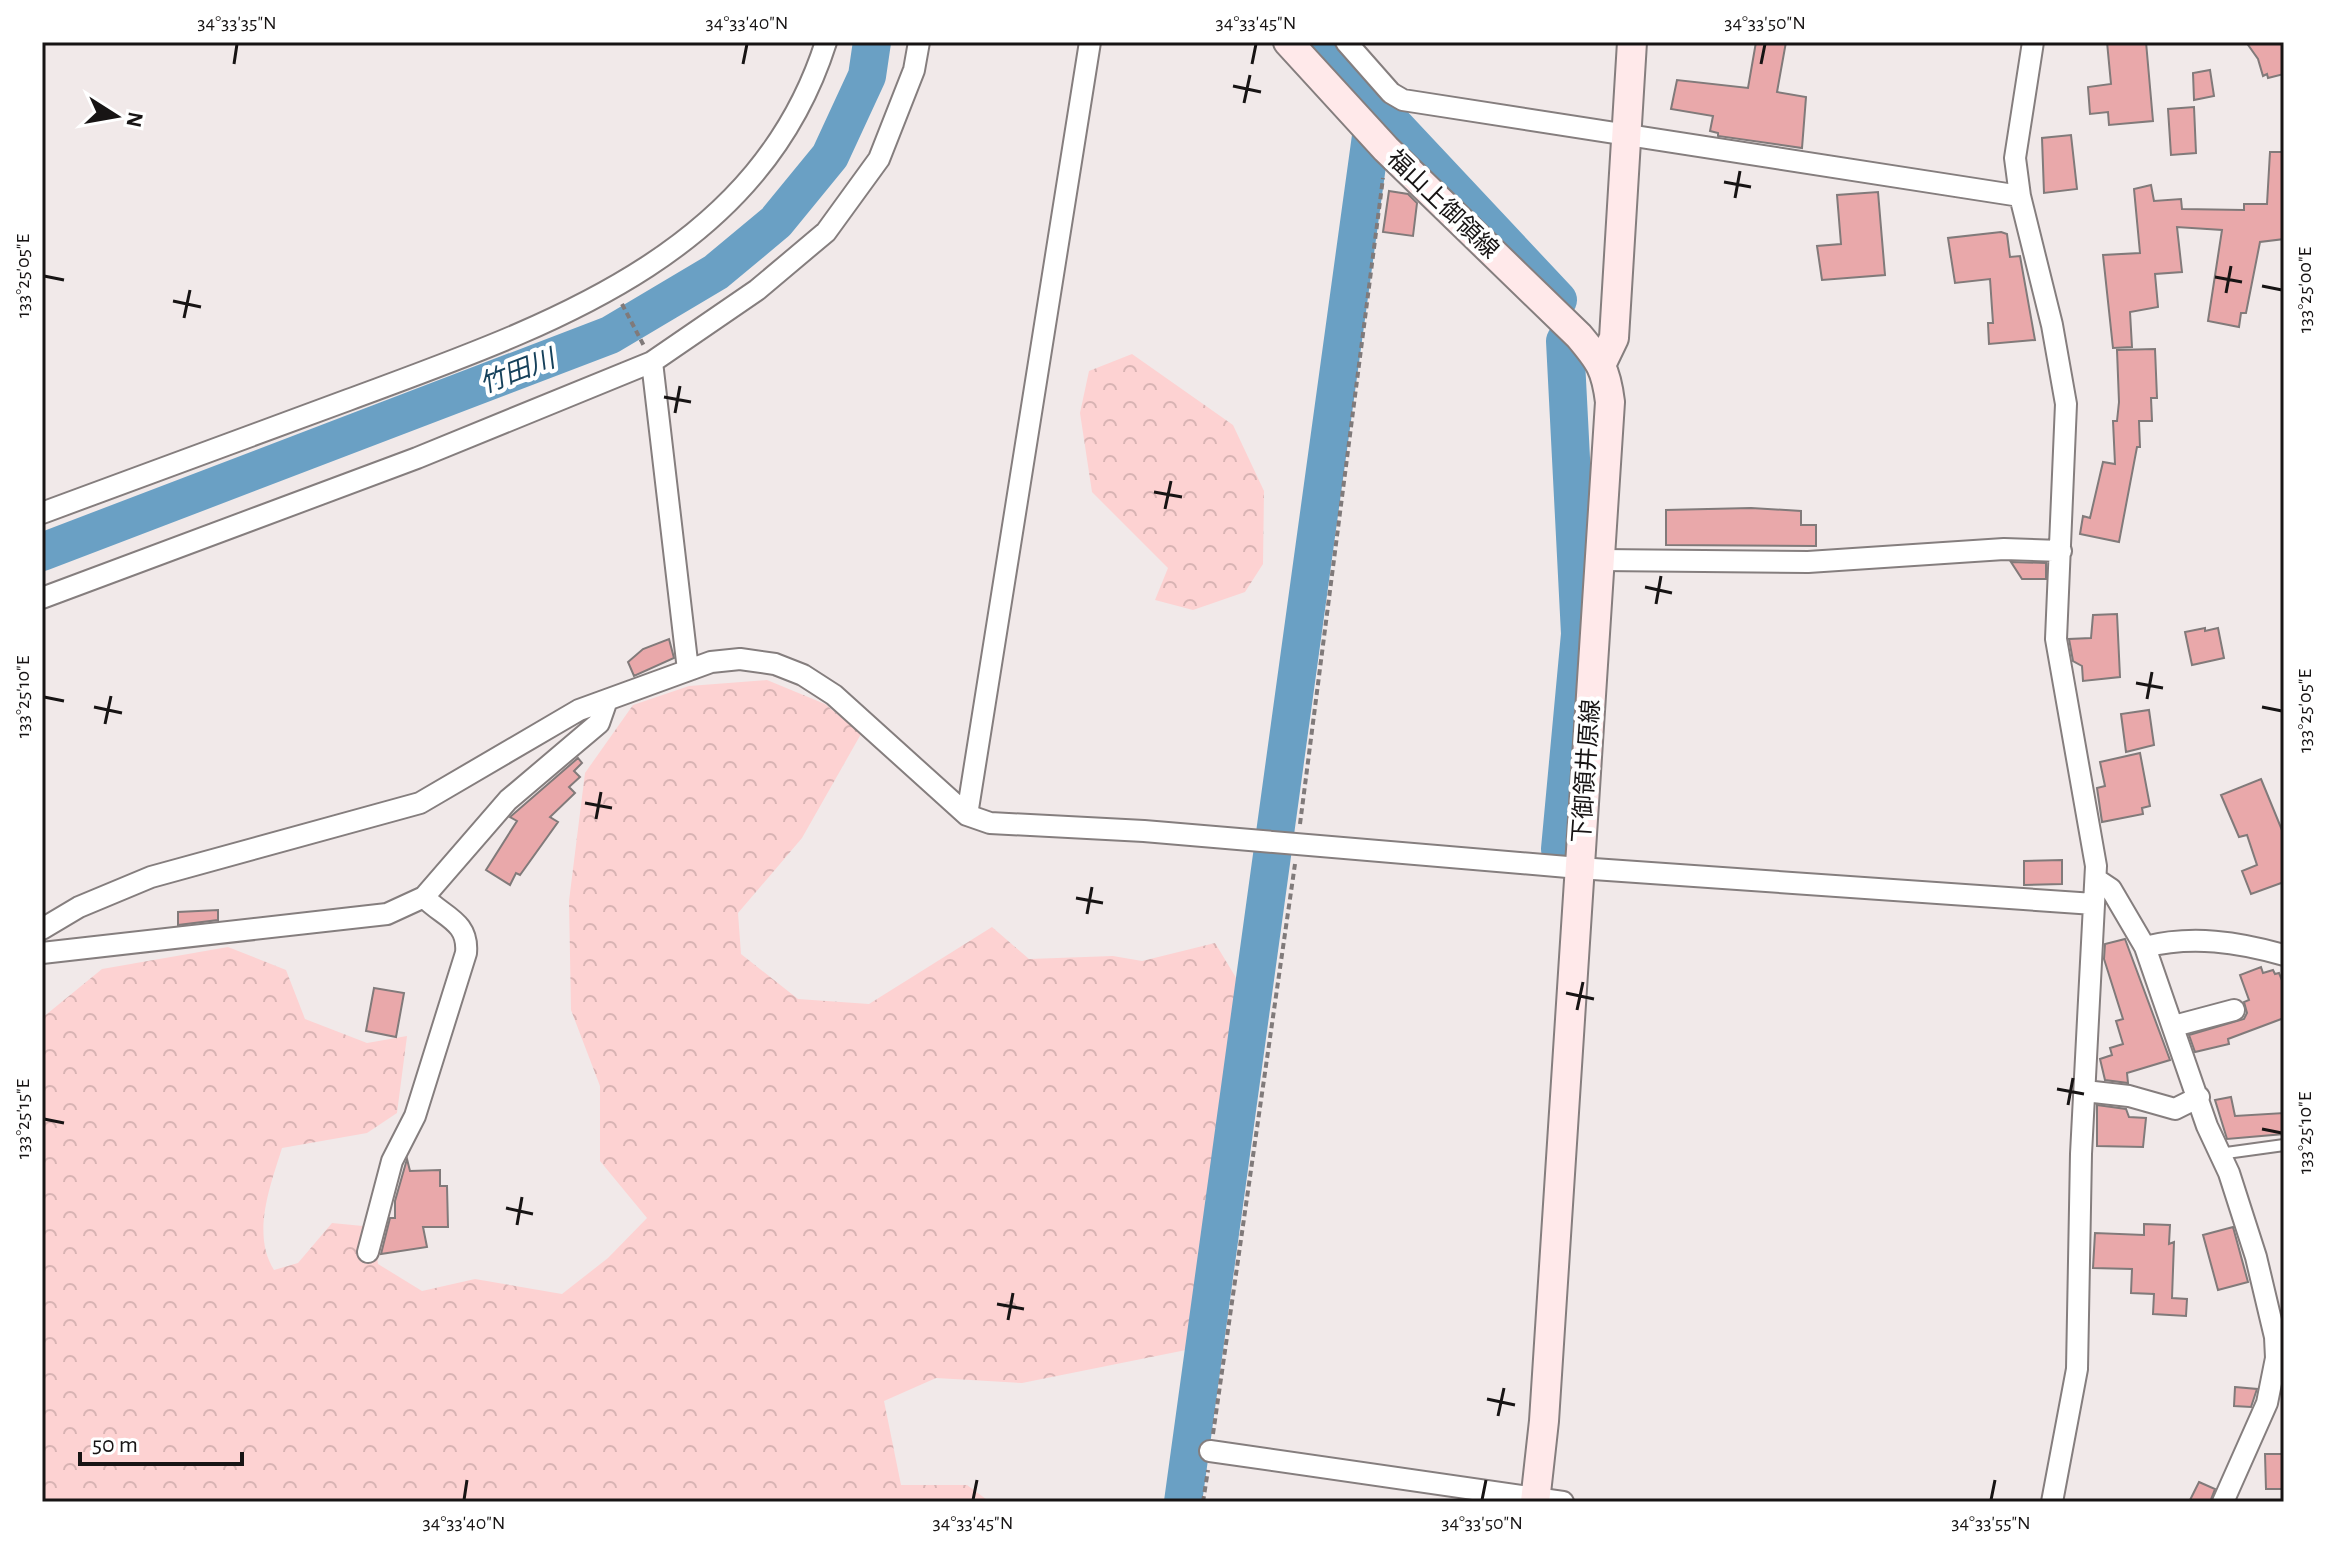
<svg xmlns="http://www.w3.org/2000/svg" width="2326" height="1544" font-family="'Alegreya Sans','Noto Sans JP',sans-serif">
  <defs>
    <pattern id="forest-crowns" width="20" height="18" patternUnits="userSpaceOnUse" patternTransform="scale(2)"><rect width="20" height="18" fill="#fdd2d2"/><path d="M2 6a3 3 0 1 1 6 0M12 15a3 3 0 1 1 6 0" fill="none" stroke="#d8b3b3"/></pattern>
  </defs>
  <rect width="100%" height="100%" fill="#f1e9e9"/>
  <path fill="url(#forest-crowns)" d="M1132,354L1233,425L1264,491L1263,564L1245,592L1193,610L1155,600L1168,568L1092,492L1080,413L1089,371Z
    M767,680L825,704L861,734L802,838L738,913L741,954L798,999L869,1004L992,927L1029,959L1113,956L1142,961L1215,943L1241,986L1191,1349L1022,1383L936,1378L884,1401L901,1485H967L990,1502H42V1018L102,969L228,947L286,970L305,1019L367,1043L407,1036L397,1113L367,1133L282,1148C271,1184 251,1234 274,1270L298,1263L332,1223L373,1227L378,1264L422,1291L475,1279L562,1294L608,1258L647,1218L600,1161V1086L571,1010L569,901L585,773L633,705L689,686Z"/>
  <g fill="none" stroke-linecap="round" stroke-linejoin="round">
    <path stroke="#6aa0c4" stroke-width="38" d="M1316,42L1558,300
      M42,552L610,335L716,272L776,222L830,156L867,76L872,42
      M1560,849L1580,634L1565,341
      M1183,1502L1375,107"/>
  </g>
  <path fill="#e9a8aa" stroke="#817a7a" stroke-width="2" d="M1756,42H1786L1777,92L1806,97L1802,148L1718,136V133L1710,131L1713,116L1671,109L1677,80L1748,88Z
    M2107,42H2146L2153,121L2109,125L2108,112L2090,114L2088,87L2111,84Z
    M2246,42H2284V74L2268,78L2267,74L2263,76L2258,59Z
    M2210,70L2214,96L2194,100L2193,73Z
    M2194,107L2196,153L2171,155L2168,109Z
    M2071,135L2077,189L2044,193L2042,138Z
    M2270,152H2284V239L2260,242L2246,313H2241L2239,327L2208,321L2222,230L2177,227L2182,272L2155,274L2158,307L2130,312L2132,347L2113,348L2103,255L2140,253L2134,189L2151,185L2154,201L2181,199L2182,209L2244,210V204H2267Z
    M1389,191L1408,194L1417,203L1413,236L1383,232Z
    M1878,192L1885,275L1822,280L1817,246L1841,244L1837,195Z
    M2001,232L2007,234L2010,257L2020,256L2035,340L1989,344L1988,323H1993L1990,279L1955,283L1948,238Z
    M2155,349L2157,398H2151L2152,421H2139L2140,447H2137L2119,542L2080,534L2083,516L2090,518L2103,462L2115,464L2113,421H2117L2119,402L2117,350Z
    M1751,508L1801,511V525H1816V546L1666,545V510Z
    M2011,562L2046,563V579H2022Z
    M2117,614L2120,677L2083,681L2082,666L2073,661L2069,639L2091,638L2093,615Z
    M2205,628V631L2218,628L2224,658L2192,665L2185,632Z
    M669,639L674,658L634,676L628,662L643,649Z
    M2149,710L2154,745L2126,752L2121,714Z
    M2140,753L2150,806L2142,808L2143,814L2102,822L2097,788L2105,786L2100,762Z
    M578,758L582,763L574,771L580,777L569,787L575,793L550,817L558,822L520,875L516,873L510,885L486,870L517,821L510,817Z
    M2261,779L2284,835V882L2251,894L2242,871L2257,865L2247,835L2239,837L2221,795Z
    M2062,860V884L2024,885V861Z
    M218,910V920L178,925V912Z
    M2125,939L2170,1060L2127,1073L2128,1083L2105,1080L2100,1059L2112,1055L2110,1048L2123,1044L2116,1021L2123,1019L2104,959L2105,944Z
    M2261,967L2263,973L2273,970L2275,974L2279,973L2284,985V1018L2228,1039L2229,1044L2195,1052L2189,1035L2244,1019L2247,1013L2244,1002L2249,1000L2240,975Z
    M374,988L404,993L396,1037L366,1031Z
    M2231,1097L2235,1116L2284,1113V1134L2227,1139L2215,1100Z
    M2097,1105L2126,1109L2129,1117L2146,1118L2143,1147L2097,1146Z
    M407,1159L410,1171L440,1170V1186H447L448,1227H423L427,1247L381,1254L390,1218H395V1201Z
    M2144,1224L2170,1225L2169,1244L2174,1242L2172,1298L2187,1299L2186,1316L2153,1314L2154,1294L2131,1293L2132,1269L2093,1268L2095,1233L2144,1235Z
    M2233,1227L2248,1282L2218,1290L2203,1235Z
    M2235,1387L2257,1389L2251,1407L2234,1406Z
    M2265,1454H2284V1489H2266Z
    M2199,1482L2215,1489L2210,1502H2189Z"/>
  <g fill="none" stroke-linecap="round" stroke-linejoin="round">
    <g stroke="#857e7e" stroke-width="14">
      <path id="service" d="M2219,1154L2284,1145"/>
    </g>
    <g stroke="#857e7e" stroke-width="24">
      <path id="minor" d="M1346,42L1391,93L1403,100L2020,196
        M2033,42L2015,158L2020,196L2052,325L2066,404L2056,639L2096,866L2081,1154L2077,1369L2052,1502
        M652,362L688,670
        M42,513C144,476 246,438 348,400C541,328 757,259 826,42
        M1601,560L1808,562L2004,549L2061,551
        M42,598L417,458L652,362L757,290L826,232L879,159L914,70L919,42
        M967,815L1090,42
        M2096,879L2111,889L2145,947L2207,1126L2229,1173L2256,1257L2275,1337L2276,1358L2267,1403L2223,1502
        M42,929L79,907L151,877L420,803L579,710L711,662L740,659L775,664L803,675L834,695L967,815L990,823L1144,831L1579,868L2094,904
        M2145,947C2192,935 2238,942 2284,955
        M42,953L387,914L424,897L508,800L599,723L607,700
        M2174,1026L2234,1010
        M2085,1091L2129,1096L2175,1109L2199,1097
        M368,1252L392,1161L415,1116L466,953C469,921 443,917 424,897
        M1210,1451L1563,1502"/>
    </g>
    <g stroke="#857e7e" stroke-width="32">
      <path id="secondary" d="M1288,42L1386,149L1579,336C1600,361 1606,369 1610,402L1544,1421L1535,1502
        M1602,363L1614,338L1632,42"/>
    </g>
    <path stroke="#807a7a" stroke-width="4" stroke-dasharray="6 4" stroke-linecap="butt" d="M622,304L644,346
      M1300,824L1383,178
      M1213,1434L1295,864
      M1203,1502L1208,1470"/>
    <use href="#service" stroke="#fff" stroke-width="10"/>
    <use href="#minor" stroke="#fff" stroke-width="20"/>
    <use href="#secondary" stroke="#ffe9ea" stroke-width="28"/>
  </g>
  <path fill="none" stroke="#171414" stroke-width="3" d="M234,64L237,44M743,64L747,44M1252,64L1256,44M1761,64L1765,44M1233,86L1261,92M1244,103L1250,75M1724,182L1751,187M1735,198L1740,171M44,276L64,280M2215,277L2242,282M2262,286L2282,290M2226,293L2231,266M173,301L201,307M184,318L190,290M664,397L691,402M675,413L680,386M1154,492L1182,497M1165,509L1171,481M1645,587L1672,593M1656,604L1661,576M2136,683L2163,688M44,697L64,701M2147,699L2152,672M94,707L122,713M2262,707L2282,711M105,724L111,696M585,803L612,808M596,819L601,792M1076,898L1103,903M1087,914L1092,887M1566,993L1594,999M1577,1010L1583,982M2057,1089L2084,1094M2068,1105L2073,1078M44,1119L64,1123M2262,1129L2282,1133M506,1208L533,1214M517,1225L522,1197M997,1304L1024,1309M1008,1320L1013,1293M1487,1399L1515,1405M1498,1416L1504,1388M464,1500L467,1480M973,1500L977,1480M1482,1500L1486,1480M1991,1500L1995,1480"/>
  <g text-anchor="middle" stroke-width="8" stroke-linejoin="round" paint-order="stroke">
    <g font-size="24" fill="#171414" stroke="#fff">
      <text transform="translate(1443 204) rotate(44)" y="8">福山上御領線</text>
      <text transform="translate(1586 771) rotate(-86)" y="8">下御領井原線</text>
    </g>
    <g font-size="26" font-style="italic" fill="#16415b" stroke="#fff">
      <text transform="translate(517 371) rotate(-21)" y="9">竹田川</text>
    </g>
  </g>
  <rect width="2326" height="1544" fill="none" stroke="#ffffff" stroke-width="88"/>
  <g transform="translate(116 116) rotate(101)" stroke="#ffffff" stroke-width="6" paint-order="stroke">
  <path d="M0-6L14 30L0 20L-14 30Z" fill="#171414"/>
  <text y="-12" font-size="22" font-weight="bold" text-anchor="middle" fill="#171414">N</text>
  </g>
  <path d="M80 1452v12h162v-12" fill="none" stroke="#171414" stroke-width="4"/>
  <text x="92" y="1452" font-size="24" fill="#171414" stroke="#ffffff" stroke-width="6" paint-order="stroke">50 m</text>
  <rect x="44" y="44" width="2238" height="1456" fill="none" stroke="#171414" stroke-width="3"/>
  <g font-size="20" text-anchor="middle" fill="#171414">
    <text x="237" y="29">34°33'35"N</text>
    <text x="747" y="29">34°33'40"N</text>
    <text x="1256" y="29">34°33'45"N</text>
    <text x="1765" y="29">34°33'50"N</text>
    <text transform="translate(22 276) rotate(-90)" y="7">133°25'05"E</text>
    <text transform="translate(2304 290) rotate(-90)" y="7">133°25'00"E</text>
    <text transform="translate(22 697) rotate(-90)" y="7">133°25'10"E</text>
    <text transform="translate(2304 711) rotate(-90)" y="7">133°25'05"E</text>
    <text transform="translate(22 1119) rotate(-90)" y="7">133°25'15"E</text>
    <text transform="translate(2304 1133) rotate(-90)" y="7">133°25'10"E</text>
    <text x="464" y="1529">34°33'40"N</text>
    <text x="973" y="1529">34°33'45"N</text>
    <text x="1482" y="1529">34°33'50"N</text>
    <text x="1991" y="1529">34°33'55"N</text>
  </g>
</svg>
